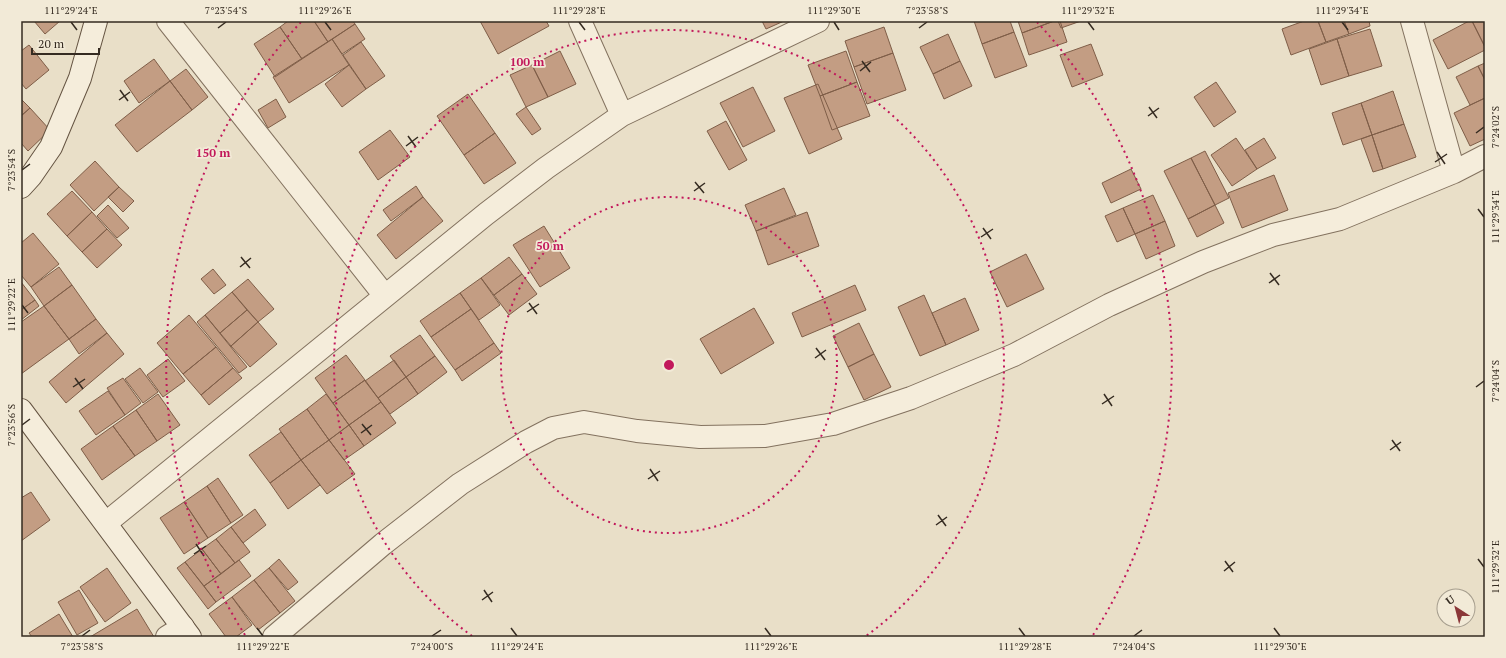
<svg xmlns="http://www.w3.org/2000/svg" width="1506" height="658" font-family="'PT Serif',serif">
  <rect width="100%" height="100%" fill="#e9dfc8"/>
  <path fill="#c39d83" stroke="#7f5e48" d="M34,21H60L45,34Z
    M288,21H314L328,42L302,59L280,27Z
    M314,21H353L355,24L328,42Z
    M480,21H546L549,26L498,54Z
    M762,21H784L766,29Z
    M974,21H1010L1014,32L982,44Z
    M1018,21H1054L1022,33Z
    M1054,21H1060L1067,42L1029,55L1022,33Z
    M1058,21H1081L1061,28Z
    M1304,21H1318L1326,42L1291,55L1282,29Z
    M1318,21H1344L1349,34L1326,42Z
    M1344,21H1369L1370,26L1349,34Z
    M1469,21H1472L1485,47V50L1448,69L1433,40Z
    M1472,21H1485V47Z
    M355,24L365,39L342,54L332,39Z
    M280,27L302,59L275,77L254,44Z
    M884,27L893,53L854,67L845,41Z
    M1370,29L1382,66L1349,76L1337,39Z
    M1014,32L1027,66L995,78L982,44Z
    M948,34L960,61L933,74L920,47Z
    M332,39L349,65L289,103L273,77Z
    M1337,39L1349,76L1321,85L1309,49Z
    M361,42L385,76L366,89L343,55Z
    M1091,44L1103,75L1072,87L1060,55Z
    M29,45L49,70L26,89L21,83V51Z
    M560,51L576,84L548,97L532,65Z
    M846,51L857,82L820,96L808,65Z
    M893,53L906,90L867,104L854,67Z
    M154,59L170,81L139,103L124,81Z
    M960,61L972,86L944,99L933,74Z
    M1485,63V80L1478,66Z
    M349,65L366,89L342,107L325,84Z
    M532,65L548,97L526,107L510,75Z
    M1478,66L1485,80V98L1470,105L1456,77Z
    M186,69L208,97L192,110L170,81Z
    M170,81L192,110L137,152L115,125Z
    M857,82L870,116L832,130L820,96Z
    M1216,82L1236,112L1214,127L1194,97Z
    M818,84L842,139L809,154L784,98Z
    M753,87L775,131L743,147L720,103Z
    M1393,91L1404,124L1372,135L1361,103Z
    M468,94L495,133L464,155L437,116Z
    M1485,98V139L1470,146L1454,113Z
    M21,99L30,108L21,116Z
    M276,99L286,117L268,128L258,110Z
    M1361,103L1372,135L1343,145L1332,113Z
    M526,107L541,129L532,135L516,114Z
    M30,108L50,130L28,151L21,143V116Z
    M726,121L747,160L729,170L707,131Z
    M1404,124L1416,157L1383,169L1372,135Z
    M390,130L410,157L378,180L359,152Z
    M495,133L516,163L484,184L464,155Z
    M1372,135L1383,169L1373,172L1361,139Z
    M1236,138L1257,169L1232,186L1211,155Z
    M1264,138L1276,158L1257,169L1245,150Z
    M1205,151L1229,198L1215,205L1191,158Z
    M1191,158L1215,205L1188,219L1164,171Z
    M95,161L119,187L94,211L70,185Z
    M1131,169L1141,189L1111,203L1102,183Z
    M1274,175L1288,210L1242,228L1228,193Z
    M416,186L423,197L391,221L383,210Z
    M119,187L134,201L123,212L108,197Z
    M784,188L796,215L756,231L745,205Z
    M72,191L92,212L67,236L47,214Z
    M1153,195L1165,221L1135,234L1123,208Z
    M423,197L443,221L396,259L377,235Z
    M108,205L129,228L117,238L97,216Z
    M1215,205L1224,223L1197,237L1188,219Z
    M1123,208L1135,234L1117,242L1105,216Z
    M92,212L107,229L82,252L67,236Z
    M807,212L819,246L768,265L756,231Z
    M1165,221L1175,246L1146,259L1135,234Z
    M544,226L570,268L540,287L513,245Z
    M107,229L122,245L97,268L82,252Z
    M33,233L59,264L31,287L21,275V243Z
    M1026,254L1044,289L1007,307L990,272Z
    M509,257L522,274L494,295L481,278Z
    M59,267L72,285L44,306L31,287Z
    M213,269L226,285L214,294L201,279Z
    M522,274L537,294L509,315L494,295Z
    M481,278L500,305L479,320L460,293Z
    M248,279L274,309L258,322L232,292Z
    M21,282L35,300L21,310Z
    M72,285L96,319L69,339L44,306Z
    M855,285L866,310L802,337L792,313Z
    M232,292L247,310L220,333L205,315Z
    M460,293L471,309L431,337L420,321Z
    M924,295L946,345L920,356L898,307Z
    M965,298L979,330L946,345L932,313Z
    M35,300L39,306L21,320V310Z
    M44,306L69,339L21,374V322Z
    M754,308L774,343L721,374L700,339Z
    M471,309L494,343L455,370L431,337Z
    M247,310L258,322L231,346L220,333Z
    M189,315L216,347L183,374L157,343Z
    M205,315L247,367L239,373L197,322Z
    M96,319L107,333L79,354L69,339Z
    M258,322L277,344L250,367L231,346Z
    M859,323L874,354L848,367L833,336Z
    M107,333L124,354L66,403L49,382Z
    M420,335L435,356L406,377L390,356Z
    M494,343L501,353L462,381L455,370Z
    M216,347L233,368L201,395L183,374Z
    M874,354L891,387L864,400L848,367Z
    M346,355L365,380L333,403L315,378Z
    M435,356L447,372L418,394L406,377Z
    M168,359L185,381L163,397L147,375Z
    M394,360L406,377L378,398L365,381Z
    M140,368L158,392L143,403L125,379Z
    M233,368L242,378L209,405L201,395Z
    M406,377L418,394L390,414L378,398Z
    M123,378L141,403L125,415L107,388Z
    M365,380L381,402L349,425L333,403Z
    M108,391L125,415L96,435L79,411Z
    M158,394L180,425L157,441L136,410Z
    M326,394L349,425L329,440L307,409Z
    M381,402L396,423L364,446L349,425Z
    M307,409L329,440L301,460L279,429Z
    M136,410L157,441L135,456L113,426Z
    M349,425L364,446L344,460L329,440Z
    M113,426L135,456L102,480L81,449Z
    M281,432L301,460L270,483L249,455Z
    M329,440L355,474L327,494L301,460Z
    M301,460L320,485L288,509L270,483Z
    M218,478L243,515L231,523L207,486Z
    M207,486L231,523L208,538L184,502Z
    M31,492L50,520L21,541V498Z
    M184,502L208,538L184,554L160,518Z
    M255,509L266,525L243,543L231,527Z
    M231,527L250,552L235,563L216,539Z
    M216,539L235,563L221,574L202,549Z
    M202,549L221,574L204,586L185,562Z
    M279,559L298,582L288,590L269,568Z
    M239,560L251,576L216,602L204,586Z
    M185,562L216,602L208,609L177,568Z
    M107,568L131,603L105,622L80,587Z
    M269,568L295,601L280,613L254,580Z
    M254,580L280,613L258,630L232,597Z
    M79,590L98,623L77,635L58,602Z
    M232,597L252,625L236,637H226L209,614Z
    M137,609L154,637H90Z
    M59,614L73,637H32L29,633Z"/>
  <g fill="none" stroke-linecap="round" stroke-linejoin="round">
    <g stroke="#83725f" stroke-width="24">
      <path id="street" d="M168,21L385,296
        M580,21L622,115
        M1454,172L1485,156
        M106,523L486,214L546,168L622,115L818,21
        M167,637L183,627
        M274,637L383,544L460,484L526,442L553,428L584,422L637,431L700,437L765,436L833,424L911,398L1014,355L1109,305L1203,262L1273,235L1340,219L1454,172L1412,21"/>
    </g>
    <g stroke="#655442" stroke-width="24">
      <path id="secondary" d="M21,187L31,176L51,147L80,78L96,21
        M21,410L190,637"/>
    </g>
    <use href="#street" stroke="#f5eddb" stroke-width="22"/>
    <use href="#secondary" stroke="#f5eddb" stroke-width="22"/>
  </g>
  <path fill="none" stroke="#352b21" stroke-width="1.5" d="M71,22L77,30M325,22L331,30M579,22L585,30M834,22L839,30M1088,22L1094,30M1342,22L1348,30M218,28L226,22M919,28L927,22M862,61L870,72M860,71L871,62M120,90L128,101M119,100L130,92M1149,107L1157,118M1148,116L1159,108M1476,133L1484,127M408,136L416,147M406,146L418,137M1437,152L1445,164M1435,162L1447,154M22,170L30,164M695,182L704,193M694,191L705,183M1478,209L1484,217M983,228L991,239M981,237L993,229M241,257L250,268M240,267L251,258M1270,273L1279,285M1269,283L1280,275M529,303L537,314M22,305L28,313M527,312L539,304M816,348L825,360M815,358L826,350M75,378L83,389M73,387L85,379M1476,387L1484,381M1104,394L1112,406M1102,404L1114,396M362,424L371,435M22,425L30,419M361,433L372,425M1392,440L1400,451M1390,450L1401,442M650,469L658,481M648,479L660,471M938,515L946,526M936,525L947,517M196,544L204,556M194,554L206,546M1478,559L1484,567M1225,561L1233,572M1224,571L1235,562M484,590L492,602M482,600L493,592M257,628L263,636M511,628L517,636M765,628L771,636M1019,628L1025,636M1274,628L1280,636M82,636L90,630M432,636L441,630M1134,636L1142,630"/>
  <g fill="none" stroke="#c2185b" stroke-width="2" stroke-dasharray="2 4">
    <circle cx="669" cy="365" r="168"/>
    <path d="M472 636A335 335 0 1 1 866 636"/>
    <path d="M245 635A503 503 0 0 1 301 22M1037 22A503 503 0 0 1 1093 635"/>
  </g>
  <circle cx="669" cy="365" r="6" fill="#c2185b" stroke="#f2ead7" stroke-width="2"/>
  <g font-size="12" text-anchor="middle" font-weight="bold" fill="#c2185b" stroke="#f2ead7" stroke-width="3.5" stroke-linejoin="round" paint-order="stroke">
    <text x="527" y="66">100 m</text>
    <text x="213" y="157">150 m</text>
    <text x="550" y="250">50 m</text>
  </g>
  <rect width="1506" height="658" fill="none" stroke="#f2ead7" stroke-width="44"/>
  <g transform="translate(1456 608) rotate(324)"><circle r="19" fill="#f2ead7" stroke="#a69e8e"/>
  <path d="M0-3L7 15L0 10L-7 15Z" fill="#8b3738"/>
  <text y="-6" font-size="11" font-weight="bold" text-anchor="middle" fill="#352b21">U</text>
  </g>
  <path d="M32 48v6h67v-6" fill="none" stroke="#352b21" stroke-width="2"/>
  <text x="38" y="48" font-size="12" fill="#352b21" stroke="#f2ead7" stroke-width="3" paint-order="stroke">20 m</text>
  <rect x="22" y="22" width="1462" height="614" fill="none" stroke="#352b21" stroke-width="1.5"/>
  <g font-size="10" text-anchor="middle" fill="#352b21">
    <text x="71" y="14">111°29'24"E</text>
    <text x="226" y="14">7°23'54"S</text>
    <text x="325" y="14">111°29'26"E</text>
    <text x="579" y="14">111°29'28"E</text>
    <text x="834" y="14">111°29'30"E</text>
    <text x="927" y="14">7°23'58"S</text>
    <text x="1088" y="14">111°29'32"E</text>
    <text x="1342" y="14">111°29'34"E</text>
    <text transform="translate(1495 127) rotate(-90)" y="4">7°24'02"S</text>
    <text transform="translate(11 170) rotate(-90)" y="4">7°23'54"S</text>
    <text transform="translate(1495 217) rotate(-90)" y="4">111°29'34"E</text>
    <text transform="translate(11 305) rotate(-90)" y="4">111°29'22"E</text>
    <text transform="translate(1495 381) rotate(-90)" y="4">7°24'04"S</text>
    <text transform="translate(11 425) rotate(-90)" y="4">7°23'56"S</text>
    <text transform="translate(1495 567) rotate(-90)" y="4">111°29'32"E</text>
    <text x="82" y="650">7°23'58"S</text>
    <text x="263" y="650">111°29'22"E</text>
    <text x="432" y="650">7°24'00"S</text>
    <text x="517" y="650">111°29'24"E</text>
    <text x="771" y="650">111°29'26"E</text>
    <text x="1025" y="650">111°29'28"E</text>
    <text x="1134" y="650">7°24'04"S</text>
    <text x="1280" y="650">111°29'30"E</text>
  </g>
</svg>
